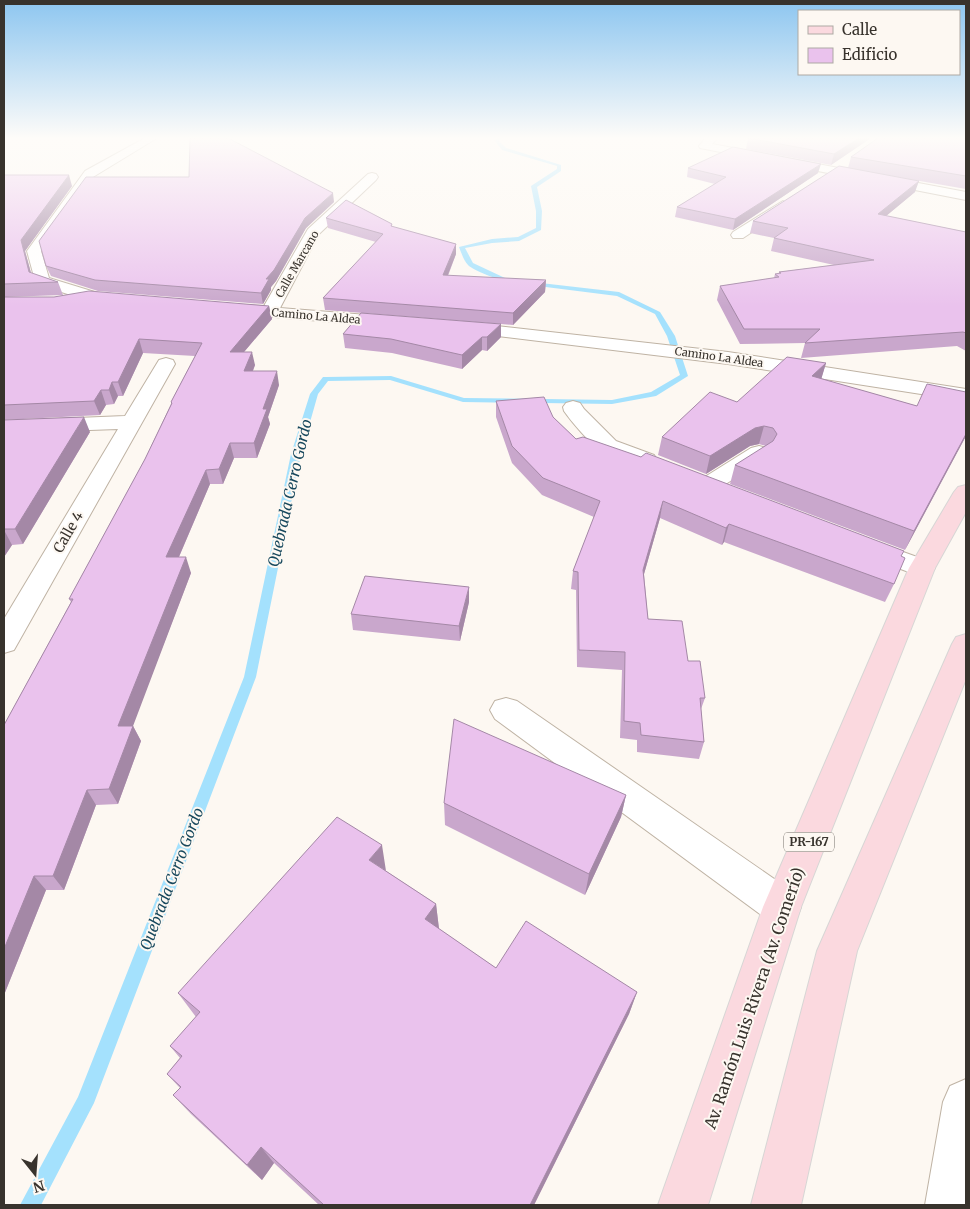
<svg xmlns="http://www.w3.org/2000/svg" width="970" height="1209" font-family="Merriweather,serif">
  <rect width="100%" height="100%" fill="#fdf8f2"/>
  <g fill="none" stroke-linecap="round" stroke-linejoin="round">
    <path fill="#a4e1fd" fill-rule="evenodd" d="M497,138H501L499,141L506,148L561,165V171L537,187L542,211L541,230L519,241L492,243L465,248L473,263L505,278L516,280V282C506,283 475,272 468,265C464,261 461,252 459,247L492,239L518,237L536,228V211L531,186L557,169V166L502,150L495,141Z
      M532,282L619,292L660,312L675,336L688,376L656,396L612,404L463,402L390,380L328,381L318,394L301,454L256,677L94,1103L41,1205H20L78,1097L244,677L291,454L310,394L323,377H326L391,376L464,398L612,400L651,392L680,375L667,336L655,314L617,296L530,285V283Z"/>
    <g stroke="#bfb3a4" stroke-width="2">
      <path id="minor" d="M145,138H157L93,177L41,251L49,278L98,293L121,297L123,300L121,303H96L36,284L27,251L85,171Z
        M706,138H717L712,144L966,192V200L700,148L699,146Z
        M372,173L376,174L378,177L376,180L319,234L280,308L392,317L398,318L401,322L398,326L392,327L227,313L225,309L227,305L264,306L308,229L368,174Z
        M783,201L790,205L788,208L743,238H733L731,235L733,232Z
        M462,322L728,352L966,389V401L728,364L456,331L453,327L456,323Z
        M166,358L173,360L175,364L14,650L4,653V619L118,429L4,433V421L125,416L159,360Z
        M573,401L580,403L584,409L616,441L654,455L657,460L654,465C639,468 615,459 602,451C591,445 571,421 564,411L563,407L566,403Z
        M759,446L767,448L770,453L767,458L716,490L708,492L700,490L696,485L700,480L751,448Z
        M867,539L931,562L935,568L931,574L922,577L858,553L854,547L858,541Z
        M506,698L517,701L796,894L801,907L796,920L782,926L768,920L495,719L490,710L495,701Z
        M966,1079V1205H925L943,1102L950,1086Z"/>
    </g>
    <g stroke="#d7d6d5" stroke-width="2">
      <path id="major" d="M966,485V512L935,568L801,907L708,1205H658L763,907L909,568L954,492L958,487Z
        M966,634V679L857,951L801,1205H751L817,951L952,644L956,637Z"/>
    </g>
    <use href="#minor" fill="#fff" fill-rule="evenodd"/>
    <use href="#major" fill="#fbd9df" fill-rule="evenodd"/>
  </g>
  <path fill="#c9a7cc" d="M748,138H871L831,165L746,149Z
    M966,138V189L891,176L915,192L886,216L966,232V351L957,346L801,358L805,343L740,344L717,300L720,286L774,278L775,274H779V272L834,265L771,251L774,238L750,233L753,221L848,168L851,157Z
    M688,168L818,173L733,230L675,217L677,207L715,184L687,177Z
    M4,175L72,186L25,251L31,273L58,282L63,295L4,297L269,306L272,319L244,352L255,365L253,371L279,385L268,417L270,424L257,458H234L223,484H210L179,557L191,573L132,726H133L141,741L118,804L96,805L64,890H46L4,995V725L71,602L69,599L145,459L171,404V402L195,356L143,353L123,396H118L114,404L106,405L100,415L4,420Z
    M334,202L306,228L276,281L271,287V290L263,304L98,291L51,276L46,266Z
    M326,218L392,224V227L456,244V254L448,276L546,280L545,292L513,325L325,310L323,298L376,242L328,228Z
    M343,334L501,337L487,351L482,350L462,369L392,353L345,348Z
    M826,363L821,379L917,406L966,392V436L905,550L730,484L735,465L766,446L759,444L750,446L706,474L658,455L662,437L737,402Z
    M496,401L553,417L576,439L901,556L894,584L885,602L724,542L722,545L660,518L644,574L648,619L688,661L705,698L701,709L704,742L699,759L637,752V740L620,738L622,670L577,667L576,590L571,589L573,571L594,517L542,495L512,463L496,417Z
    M4,420L90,432L23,544L12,545L4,557Z
    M469,602L460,641L353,630L351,614Z
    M626,795L621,817L585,895L445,825L444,803Z
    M386,871L436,904L439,929L496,968L637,992L629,1014L534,1205H319L274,1163L262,1180L191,1114L173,1095L180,1088L167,1074L180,1058L170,1046L196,1017L178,993Z"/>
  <path fill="#a488a6" d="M859,138H871L831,165L834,154Z
    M821,164L818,173L733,230L735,219Z
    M69,175L72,186L25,251L34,284L29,272L21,240Z
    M919,181L915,192L874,226L878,214Z
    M333,193L334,202L306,228L276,281L271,287V290L263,304L261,293L266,279L305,218Z
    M456,244V254L443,287V275Z
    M546,280L545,292L513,325V313Z
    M269,306L272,319L233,365L230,352Z
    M501,324V337L487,351V337Z
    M482,337V350L462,369V355Z
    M139,339L143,353L123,396L118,382Z
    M252,352L255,365L247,385L244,371Z
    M826,363L821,380L812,376Z
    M277,371L279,385L268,417L270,424L257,458L254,443L263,409Z
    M112,382L118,396L114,404L109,390Z
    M101,390L106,405L100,415L94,401Z
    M84,417L90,432L23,544L15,529Z
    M764,426L759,444L750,446L706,474L710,456L755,428Z
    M966,434V436L905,550L914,531Z
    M230,443L234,458L223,484L219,469Z
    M206,470L210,484L172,573L166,557Z
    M663,501L660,518L640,588L643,570Z
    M729,524L724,542L722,545L726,528Z
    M4,530L12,545L4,557Z
    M186,557L191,573L127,742L118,726Z
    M469,587V602L460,641L459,626Z
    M133,726L141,741L118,804L109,789Z
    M87,790L96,805L64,890L53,876Z
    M626,795L621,817L585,895L589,874Z
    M382,845L386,871L369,860Z
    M34,876L46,890L4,995V949Z
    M436,904L439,929L425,919Z
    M637,992L629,1014L534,1205H530Z
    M261,1147L274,1163L262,1180L247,1165Z"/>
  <path fill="#eac2ed" stroke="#a488a6" d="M190,138H228L333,193L305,218L274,270L266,279H269L261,293L95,280L46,266L39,241L86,177H189Z
    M748,138H859L834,154Z
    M878,138H966V176L851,157Z
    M733,147L821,164L735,219L677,207L726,177L688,168Z
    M839,166L919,181L878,214L966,232V333L963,332L805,343L820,329H744L720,286L779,277L775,274L781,273L779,272L874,260L774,238L788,228L753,221Z
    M4,175H69L21,240L29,272L58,282L4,284Z
    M346,200L392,224L391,226L456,244L443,275L546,280L513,313L323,298L383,234L326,218Z
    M89,291L269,306L230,352H252L244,371H277L263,409H267L254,443H230L219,469L206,470L166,557H186L118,726H133L109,789L87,790L53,876H34L4,949V725L73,599H69L145,459L172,403L171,402L202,343L139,339L118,382H112L109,390H101L94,401L4,405V297H54Z
    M361,313L501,324L487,337H482L462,355L391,339L343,334Z
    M787,357L826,363L812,376L917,406L927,384L966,392V434L914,531L735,465L773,441L777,434L773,428L764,426L755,428L710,456L662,437L710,392L737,402Z
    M544,397L553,417L576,439L583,437L641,457L646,453L904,551L901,556L905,558L894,584L729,524L726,528L663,501L643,570L648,619L682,621L688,661H700L705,698H700L704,742L641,735L640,723L624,721L625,652L579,650L578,572L573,571L600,501L543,478L512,446L496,401Z
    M84,417L15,529H4V420Z
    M365,576L469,587L459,626L351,614Z
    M454,719L626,795L589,874L444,803Z
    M337,817L382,845L369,860L436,904L425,919L496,968L526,921L637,992L530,1205H324L261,1147L247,1165L173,1095L181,1087L167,1074L182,1056L170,1046L200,1012L178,993Z"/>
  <linearGradient id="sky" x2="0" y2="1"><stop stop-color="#8dc6f0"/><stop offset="0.45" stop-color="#fefcf9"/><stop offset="1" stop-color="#fefcf9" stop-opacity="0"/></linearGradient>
  <rect width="970" height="307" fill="url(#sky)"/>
  <g text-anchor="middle" stroke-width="4" stroke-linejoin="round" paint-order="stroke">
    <g font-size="11" fill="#38332d" stroke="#fdf8f2">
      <text transform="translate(297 264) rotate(-60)" y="4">Calle Marcano</text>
      <text transform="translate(316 316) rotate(5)" y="4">Camino La Aldea</text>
      <text transform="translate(719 357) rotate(8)" y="4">Camino La Aldea</text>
    </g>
    <rect fill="#fdf8f2" stroke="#736e68" stroke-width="1" x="784" y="832.5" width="50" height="19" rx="4"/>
    <g font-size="12" font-weight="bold" fill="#38332d">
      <text x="809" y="846">PR-167</text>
    </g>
    <g font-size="14" fill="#38332d" stroke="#fdf8f2">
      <text transform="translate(68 532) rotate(-60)" y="5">Calle 4</text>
    </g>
    <g font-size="15" font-style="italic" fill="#17485d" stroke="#fdf8f2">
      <text transform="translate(290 493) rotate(-77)" y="5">Quebrada Cerro Gordo</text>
      <text transform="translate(172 879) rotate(-69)" y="5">Quebrada Cerro Gordo</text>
    </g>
    <g font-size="16" fill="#38332d" stroke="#fdf8f2">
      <text transform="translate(754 998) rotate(-71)" y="6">Av. Ramón Luis Rivera (Av. Comerío)</text>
    </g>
  </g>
  <rect width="970" height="1209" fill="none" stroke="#38332d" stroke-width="10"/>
  <rect x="798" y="10" width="162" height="65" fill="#fdf8f2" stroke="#aea9a3"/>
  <rect x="808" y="26" width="25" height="8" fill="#fbd9df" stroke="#aea9a3"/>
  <text x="842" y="35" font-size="15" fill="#38332d">Calle</text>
  <rect x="808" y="48" width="25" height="15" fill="#eac2ed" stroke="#aea9a3"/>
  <text x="842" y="60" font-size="15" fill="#38332d">Edificio</text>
  <g transform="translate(35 1174) rotate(163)" stroke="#fdf8f2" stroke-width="4" paint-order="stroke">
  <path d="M0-4L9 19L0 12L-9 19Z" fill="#38332d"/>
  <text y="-8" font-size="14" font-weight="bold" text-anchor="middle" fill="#38332d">N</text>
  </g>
</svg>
